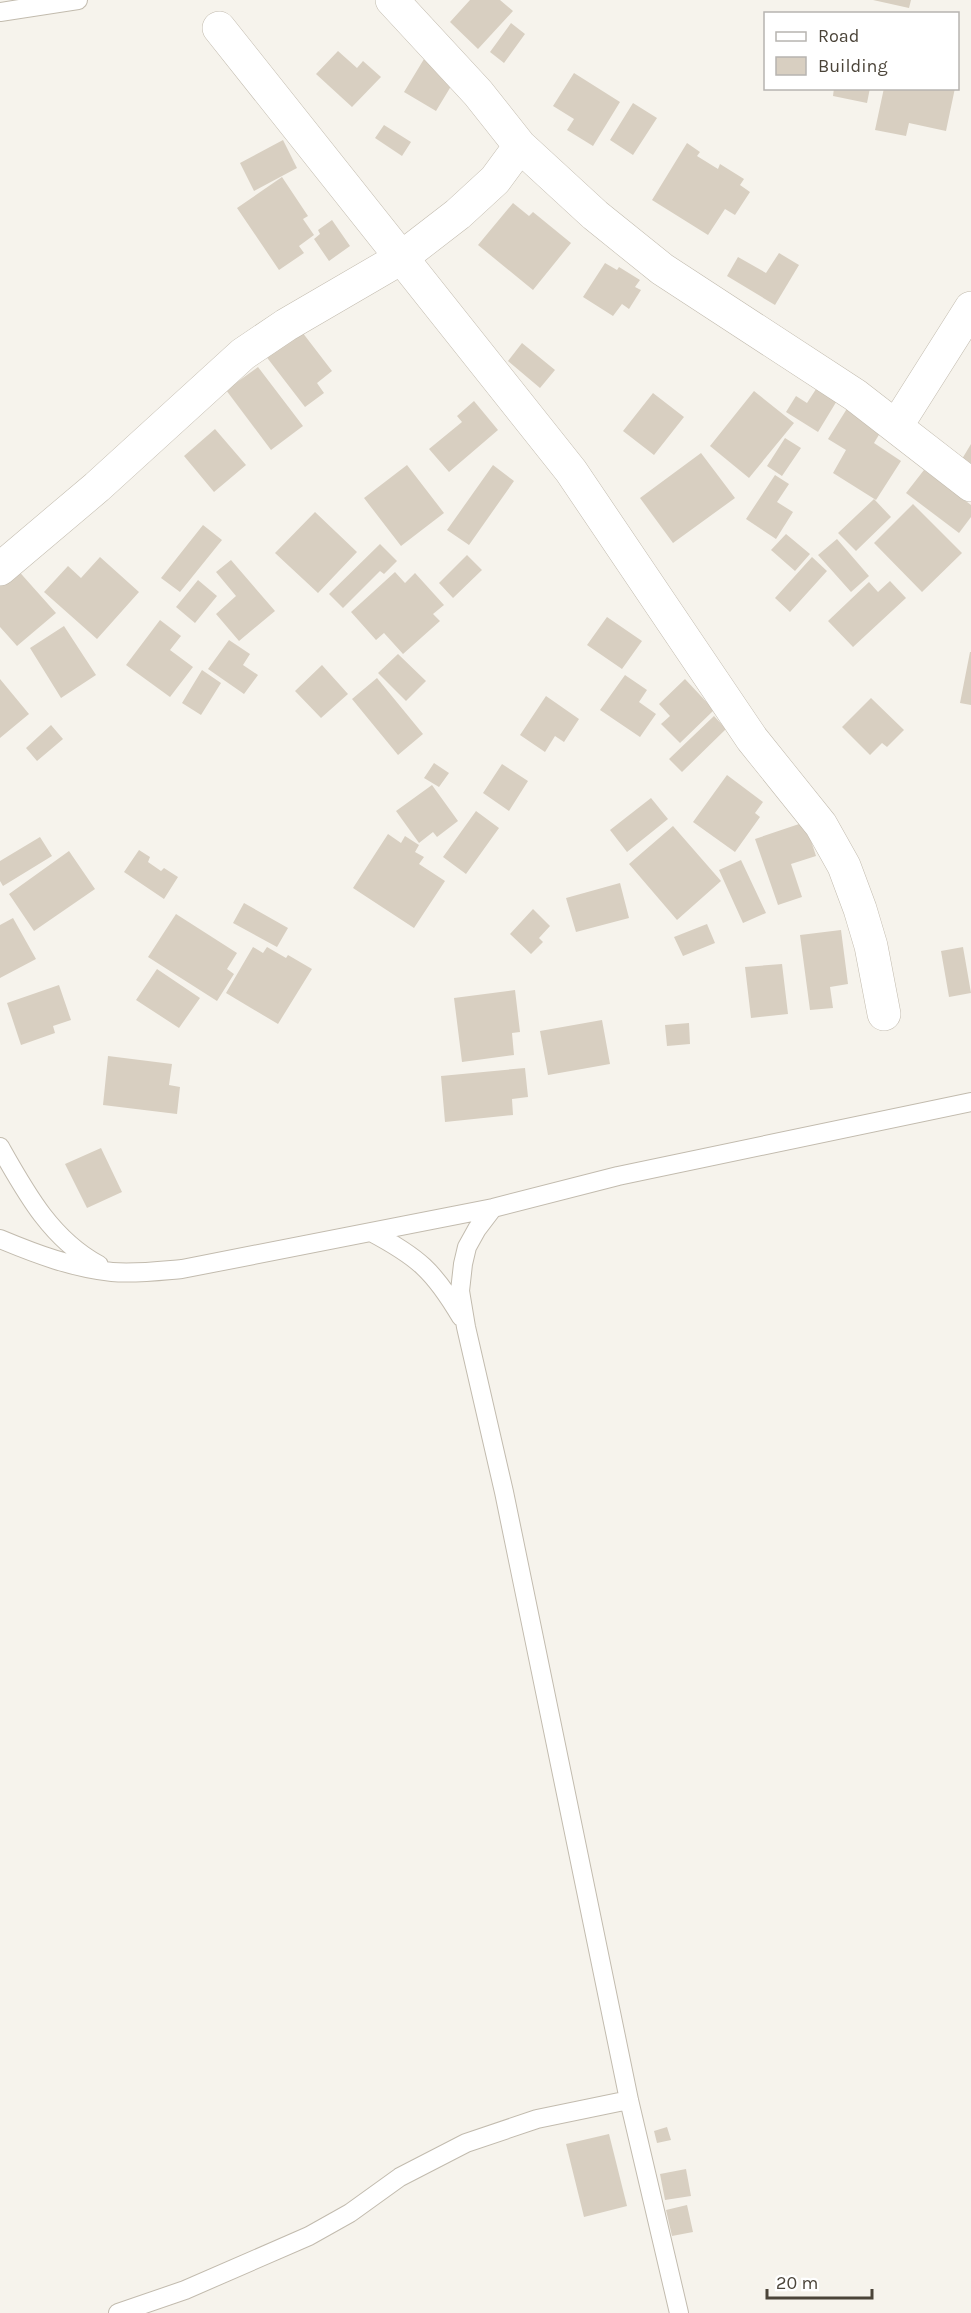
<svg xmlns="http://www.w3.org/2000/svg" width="971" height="2313" font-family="Karla,sans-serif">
  <rect width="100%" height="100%" fill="#f6f3ec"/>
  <path fill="#d8cfc1" d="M470,0H500L513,11L478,49L450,22Z
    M873,0H911L909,8Z
    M511,23L525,34L504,63L490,52Z
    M338,51L357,68L363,61L381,77L352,107L316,74Z
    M424,59L456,78L436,111L404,92Z
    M574,73L620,102L593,146L567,130L574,119L553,106Z
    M834,88H870L867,103L833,96Z
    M884,88H955L946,131L909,123L906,136L875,130Z
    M633,103L657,118L633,155L610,140Z
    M384,125L411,142L402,156L375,138Z
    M283,140L297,168L254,191L240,163Z
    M687,143L700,152L697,156L718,169L720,164L744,179L740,185L750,192L735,215L725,209L708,235L652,200Z
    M282,177L308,216L303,219L314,235L299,246L304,253L279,270L237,208Z
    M513,203L529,216L533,212L571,243L533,290L478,245Z
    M332,220L350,246L329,261L314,239L320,234L318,230Z
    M779,253L799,265L775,305L727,276L738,257L766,273Z
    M605,263L617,270L619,267L640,280L635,287L641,290L629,309L622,304L613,316L583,297Z
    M299,328L332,371L317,383L324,393L305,407L265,355Z
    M522,343L555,370L540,388L508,361Z
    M258,367L303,426L271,450L226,390Z
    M818,386L838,399L818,432L786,412L796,396L807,403Z
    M754,391L794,423L749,478L710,446Z
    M653,393L684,417L654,455L623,431Z
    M474,401L498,430L449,472L429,449L462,422L457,416Z
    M848,407L883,428L874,443L901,461L876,500L833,473L846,450L828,439Z
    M215,429L246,465L214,492L184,456Z
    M785,438L801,448L782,476L767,466Z
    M971,444V465L962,459Z
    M701,453L735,498L673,543L640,498Z
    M407,465L444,513L401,546L364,498Z
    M493,465L514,481L469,545L447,530Z
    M924,470L971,505V517L959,533L906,493Z
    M775,475L789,484L777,502L793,512L776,539L746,519Z
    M874,499L891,517L856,551L838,533Z
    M913,504L962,553L922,592L874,543Z
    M315,512L357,552L318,593L275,553Z
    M203,525L222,540L180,592L161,578Z
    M786,534L810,554L795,571L771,550Z
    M837,539L869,576L851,592L818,555Z
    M380,544L397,561L384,574L380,571L343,608L329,594Z
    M467,555L482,570L453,598L439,583Z
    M100,557L139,592L97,639L44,592L68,566L81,578Z
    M812,557L827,571L790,612L775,598Z
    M231,560L275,611L239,641L216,614L236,596L216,572Z
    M15,567L56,613L17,646L0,627V580Z
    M395,572L405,583L415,573L444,605L433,614L440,621L403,654L384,633L376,640L351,612Z
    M198,580L217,596L195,623L176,607Z
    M890,581L906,598L853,647L828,621L869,582L878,592Z
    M607,617L642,641L622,669L587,645Z
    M160,620L181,636L170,650L193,667L170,697L126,665Z
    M64,626L96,675L61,698L30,648Z
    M229,640L250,654L243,665L258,675L244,694L208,669Z
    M970,652H971V705L960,703Z
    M398,654L426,681L406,701L378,673Z
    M322,665L348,694L321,718L295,691Z
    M202,670L221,683L201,715L182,703Z
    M625,675L647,690L639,702L656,714L640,737L600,710Z
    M377,678L423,734L398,755L352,699Z
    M0,679L29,714L0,738Z
    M685,679L714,710L680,743L661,724L670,716L659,704Z
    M546,696L579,719L564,742L555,736L545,752L520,735Z
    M871,698L904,730L887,747L882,743L870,755L842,727Z
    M714,716L726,729L682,772L669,759Z
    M51,725L63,739L37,761L26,748Z
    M434,763L449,773L439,787L424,778Z
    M502,764L528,781L509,811L483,793Z
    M727,775L763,802L755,813L760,817L735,852L693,822Z
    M432,785L458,821L437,837L433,832L419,843L396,811Z
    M651,798L668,819L627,852L610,830Z
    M476,811L499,828L466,874L443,857Z
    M805,822L816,856L791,864L802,897L778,905L755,839Z
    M673,826L721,881L677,920L629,864Z
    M388,834L401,843L405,836L419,845L415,852L424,857L419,864L445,881L414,928L353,888Z
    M40,837L52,856L3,886L0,881V861Z
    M139,850L150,857L148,862L161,871L164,868L178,877L164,899L124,872Z
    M69,851L95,889L34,931L9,894Z
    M741,860L766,913L743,923L719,870Z
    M620,883L629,918L576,932L566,898Z
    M244,903L288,928L277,947L233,923Z
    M533,909L550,926L539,938L543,942L531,954L510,934Z
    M176,914L237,953L227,969L234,974L217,1001L148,957Z
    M13,918L36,959L0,978V925Z
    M707,924L715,943L683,956L674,937Z
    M841,930L848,984L830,987L833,1008L810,1010L800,935Z
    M253,947L263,953L267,947L286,958L288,955L312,969L278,1024L226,993Z
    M963,947L971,993L949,997L941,951Z
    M782,964L788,1014L751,1018L745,967Z
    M157,969L200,998L179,1028L136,1000Z
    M59,985L71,1020L53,1026L55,1033L21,1045L7,1003Z
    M515,990L520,1032L512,1033L514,1055L462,1062L454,998Z
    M602,1020L610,1064L548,1075L540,1031Z
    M689,1023L690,1044L667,1046L665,1025Z
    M108,1056L172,1064L169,1085L180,1087L177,1114L103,1105Z
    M525,1068L528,1097L512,1099L513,1115L445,1122L441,1076Z
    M101,1148L122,1192L87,1208L65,1164Z
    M667,2127L671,2140L657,2143L654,2131Z
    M609,2134L627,2206L584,2217L566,2144Z
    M686,2169L691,2196L665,2200L660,2174Z
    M687,2205L693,2232L672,2236L666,2210Z"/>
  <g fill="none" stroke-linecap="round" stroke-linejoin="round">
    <g stroke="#c2bbae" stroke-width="20">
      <path id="service" d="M0,12L78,0
        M0,1147C26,1193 51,1239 99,1265
        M493,1208L477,1229L467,1247L463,1264L460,1291L466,1327L504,1492L629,2100L679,2313
        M371,1232C418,1257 434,1271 461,1317
        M0,1239C36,1254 73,1268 112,1272C135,1274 159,1271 182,1269L493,1208L618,1176L971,1102
        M118,2313L185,2290L309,2236L350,2213L400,2177L466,2143L537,2119L629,2100"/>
    </g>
    <g stroke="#c2bbae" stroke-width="34">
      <path id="minor" d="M392,0L478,93L520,146L595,215L662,269L855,395L971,485
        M219,28L571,471L752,739L821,825L844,866L860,909L871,946L884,1014
        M897,425L971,308
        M0,569L97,487L243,354L286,325L401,258L458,214L495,180L520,146"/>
    </g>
    <use href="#service" stroke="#fff" stroke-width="18"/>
    <use href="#minor" stroke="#fff" stroke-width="33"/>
  </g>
  <rect x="764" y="12" width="195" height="78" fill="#ffffff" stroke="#b7b4b0" stroke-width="1.5"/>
  <rect x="776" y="32" width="30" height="9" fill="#ffffff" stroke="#b7b4b0" stroke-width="1.5"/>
  <text x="818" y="42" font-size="18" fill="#4b4439">Road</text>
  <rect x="776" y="57" width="30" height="18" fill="#d8cfc1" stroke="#b7b4b0" stroke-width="1.5"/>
  <text x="818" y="72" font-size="18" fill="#4b4439">Building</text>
  <path d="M767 2289v9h105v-9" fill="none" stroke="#4b4439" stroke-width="3"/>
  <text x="776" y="2289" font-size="18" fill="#4b4439" stroke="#ffffff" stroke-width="4.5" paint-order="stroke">20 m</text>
</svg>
